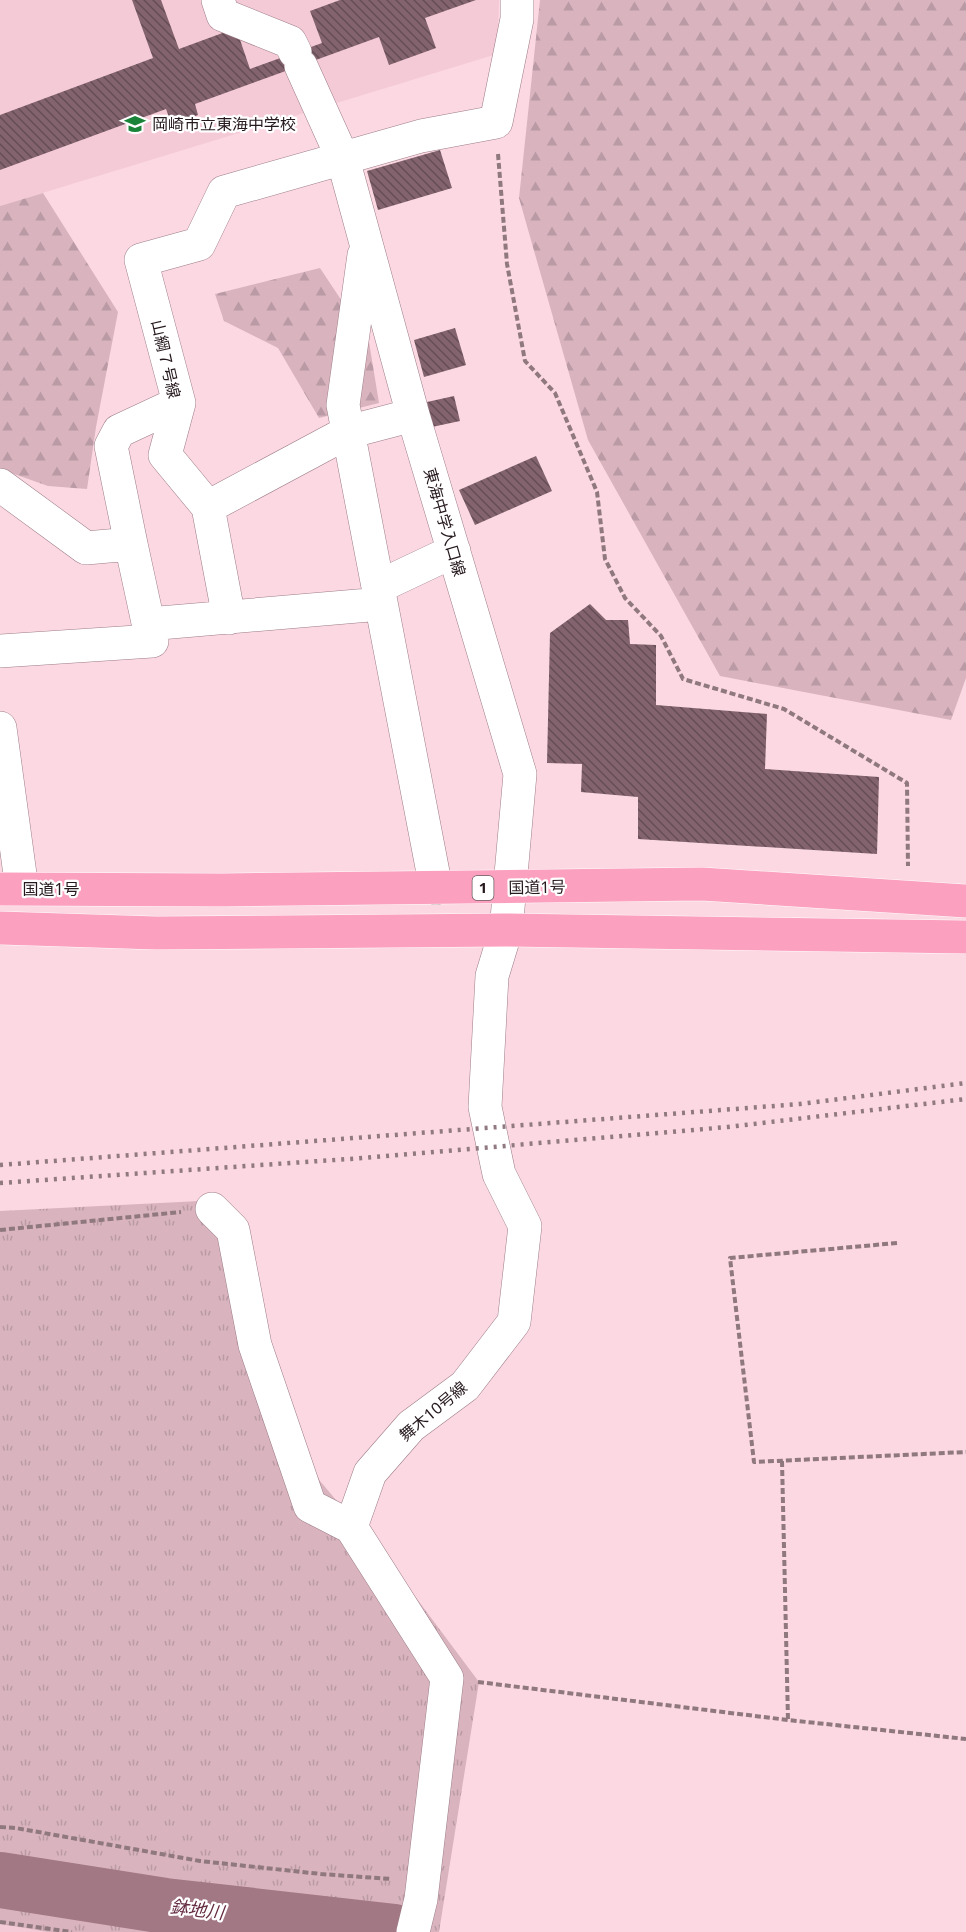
<svg xmlns="http://www.w3.org/2000/svg" width="966" height="1932" font-family="'Noto Sans','Noto Sans JP',sans-serif">
  <defs>
    <pattern id="grass-tufts" width="24" height="20" patternUnits="userSpaceOnUse" patternTransform="scale(1.5)"><rect width="24" height="20" fill="#d9b4bf"/><path d="M3 7l-1-3M5 7V3M7 7l1-3M15 17l-1-3M17 17v-4M19 17l1-3" fill="none" stroke="#ba9aa4"/></pattern>
    <pattern id="forest-firs" width="22" height="20" patternUnits="userSpaceOnUse" patternTransform="scale(1.5)"><rect width="22" height="20" fill="#d9b4bf"/><path d="M5 1l3.5 6h-7zM16 11l3.5 6h-7z" fill="#ba9aa4"/></pattern>
    <pattern id="building-back-hatch" width="6" height="6" patternUnits="userSpaceOnUse" patternTransform="scale(1.5)"><rect width="6" height="6" fill="#83646e"/><path d="M-1 5l2 2M0 0l6 6M5-1l2 2" fill="none" stroke="#654d55"/></pattern>
  </defs>
  <rect width="100%" height="100%" fill="#fbd8e2"/>
  <path fill="#f5cad7" d="M0,0H499L497,54L0,206Z
    M0,1924L48,1932H0Z"/>
  <path fill="url(#grass-tufts)" d="M220,1200L267,1380L320,1481L396,1571L479,1682L439,1932H48L0,1924V1211Z"/>
  <path fill="url(#forest-firs)" d="M540,0H966V678L951,720L720,676L588,440L519,198Z
    M43,193L118,312L96,427L87,489L48,486L0,469V206Z
    M320,268L369,342L379,403L319,418L278,348L224,321L215,294Z"/>
  <g fill="none" stroke-linecap="round" stroke-linejoin="round">
    <path stroke="#a27885" stroke-width="56" d="M0,1880L165,1906L395,1932"/>
  </g>
  <path fill="url(#building-back-hatch)" d="M132,0H161L179,49L236,28L250,69L322,43L310,11L340,0H476L425,18L436,48L389,65L379,37L195,104L198,115L172,125L166,109L0,170V115L153,58Z
    M440,150L452,188L378,210L367,171Z
    M455,328L466,365L424,377L414,340Z
    M454,396L460,421L432,427L427,402Z
    M536,456L552,491L475,525L459,490Z
    M590,604L606,620H628L630,644L656,645V705L767,714L765,769L879,777L877,854L638,839V797L581,792L582,764L547,763L550,633Z"/>
  <g fill="none" stroke-linecap="round" stroke-linejoin="round">
    <g stroke="#9d7d87" stroke-width="34">
      <path id="minor" d="M218,0L223,15L290,42L295,52
        M301,66L343,159L413,415L520,774L506,930L492,976L485,1107L499,1174L525,1226L514,1322L465,1386L411,1426L370,1473L351,1527
        M364,255L343,405L436,888
        M179,403L165,455L208,507L229,618
        M0,485L86,548L131,544L111,446L119,431L179,403L141,260L199,244L224,192L421,136L496,122L517,19V0
        M208,507L348,432L413,415
        M378,587L454,551
        M148,624L381,604
        M0,651L152,641L131,544
        M0,728L22,889
        M212,1209L233,1230L255,1345L310,1506L351,1527L447,1678L421,1899L413,1932"/>
    </g>
    <g stroke="#fff" stroke-width="34">
      <path id="highway" d="M0,889L223,890L702,884L966,901
        M0,928L156,933L506,930L966,937"/>
    </g>
    <path stroke="#90787f" stroke-width="4" stroke-dasharray="6 3" stroke-linecap="butt" d="M498,154L507,264L525,361L555,393L597,492L605,559L625,598L661,636L683,679L784,709L907,783L908,866
      M0,1230L181,1212
      M897,1243L730,1258L754,1462L966,1452
      M782,1461L788,1720
      M478,1682L788,1720L966,1739
      M0,1827L16,1828L200,1861L321,1874L391,1879
      M0,1922L72,1932"/>
    <use href="#minor" stroke="#fff" stroke-width="33"/>
    <use href="#highway" stroke="#fba1bf" stroke-width="33"/>
    <path stroke="#917980" stroke-width="4.5" stroke-dasharray="3 6" stroke-linecap="butt" d="M0,1165L800,1104L966,1083
      M0,1183L363,1158L728,1127L966,1099"/>
  </g>
  <defs>
    <g id="school-bare" transform="scale(1.62)"><path d="M0-5L7-2L0 1L-7-2ZM-4 1L0 2.5L4 1V4Q0 6-4 4Z" fill="#198338" stroke="#fff" stroke-width="2.5" paint-order="stroke"/></g>
  </defs>
  <g fill-rule="evenodd">
    <use href="#school-bare" x="135" y="124"/>
  </g>
  <g text-anchor="middle" stroke-width="4.5" stroke-linejoin="round" paint-order="stroke">
    <rect fill="#fff" stroke="#675e61" stroke-width="1.5" x="472.5" y="876" width="21" height="24" rx="4.5"/>
    <g font-size="15" font-weight="bold" fill="#26191d">
      <text x="483" y="893">1</text>
    </g>
    <g font-size="16" fill="#26191d" stroke="#fff" text-anchor="start">
      <text x="152" y="130">岡崎市立東海中学校</text>
    </g>
    <g font-size="16" fill="#26191d" stroke="#fff">
      <text transform="translate(166 359) rotate(77)" y="6">山綱７号線</text>
      <text transform="translate(445 522) rotate(74)" y="6">東海中学入口線</text>
      <text transform="translate(537 887) rotate(-1)" y="6">国道1号</text>
      <text x="51" y="895">国道1号</text>
      <text transform="translate(433 1411) rotate(-40)" y="6">舞木10号線</text>
    </g>
    <g font-size="18" font-style="italic" fill="#632a40" stroke="#fff">
      <text transform="translate(197 1910) rotate(7)" y="6">鉢地川</text>
    </g>
  </g>
</svg>
